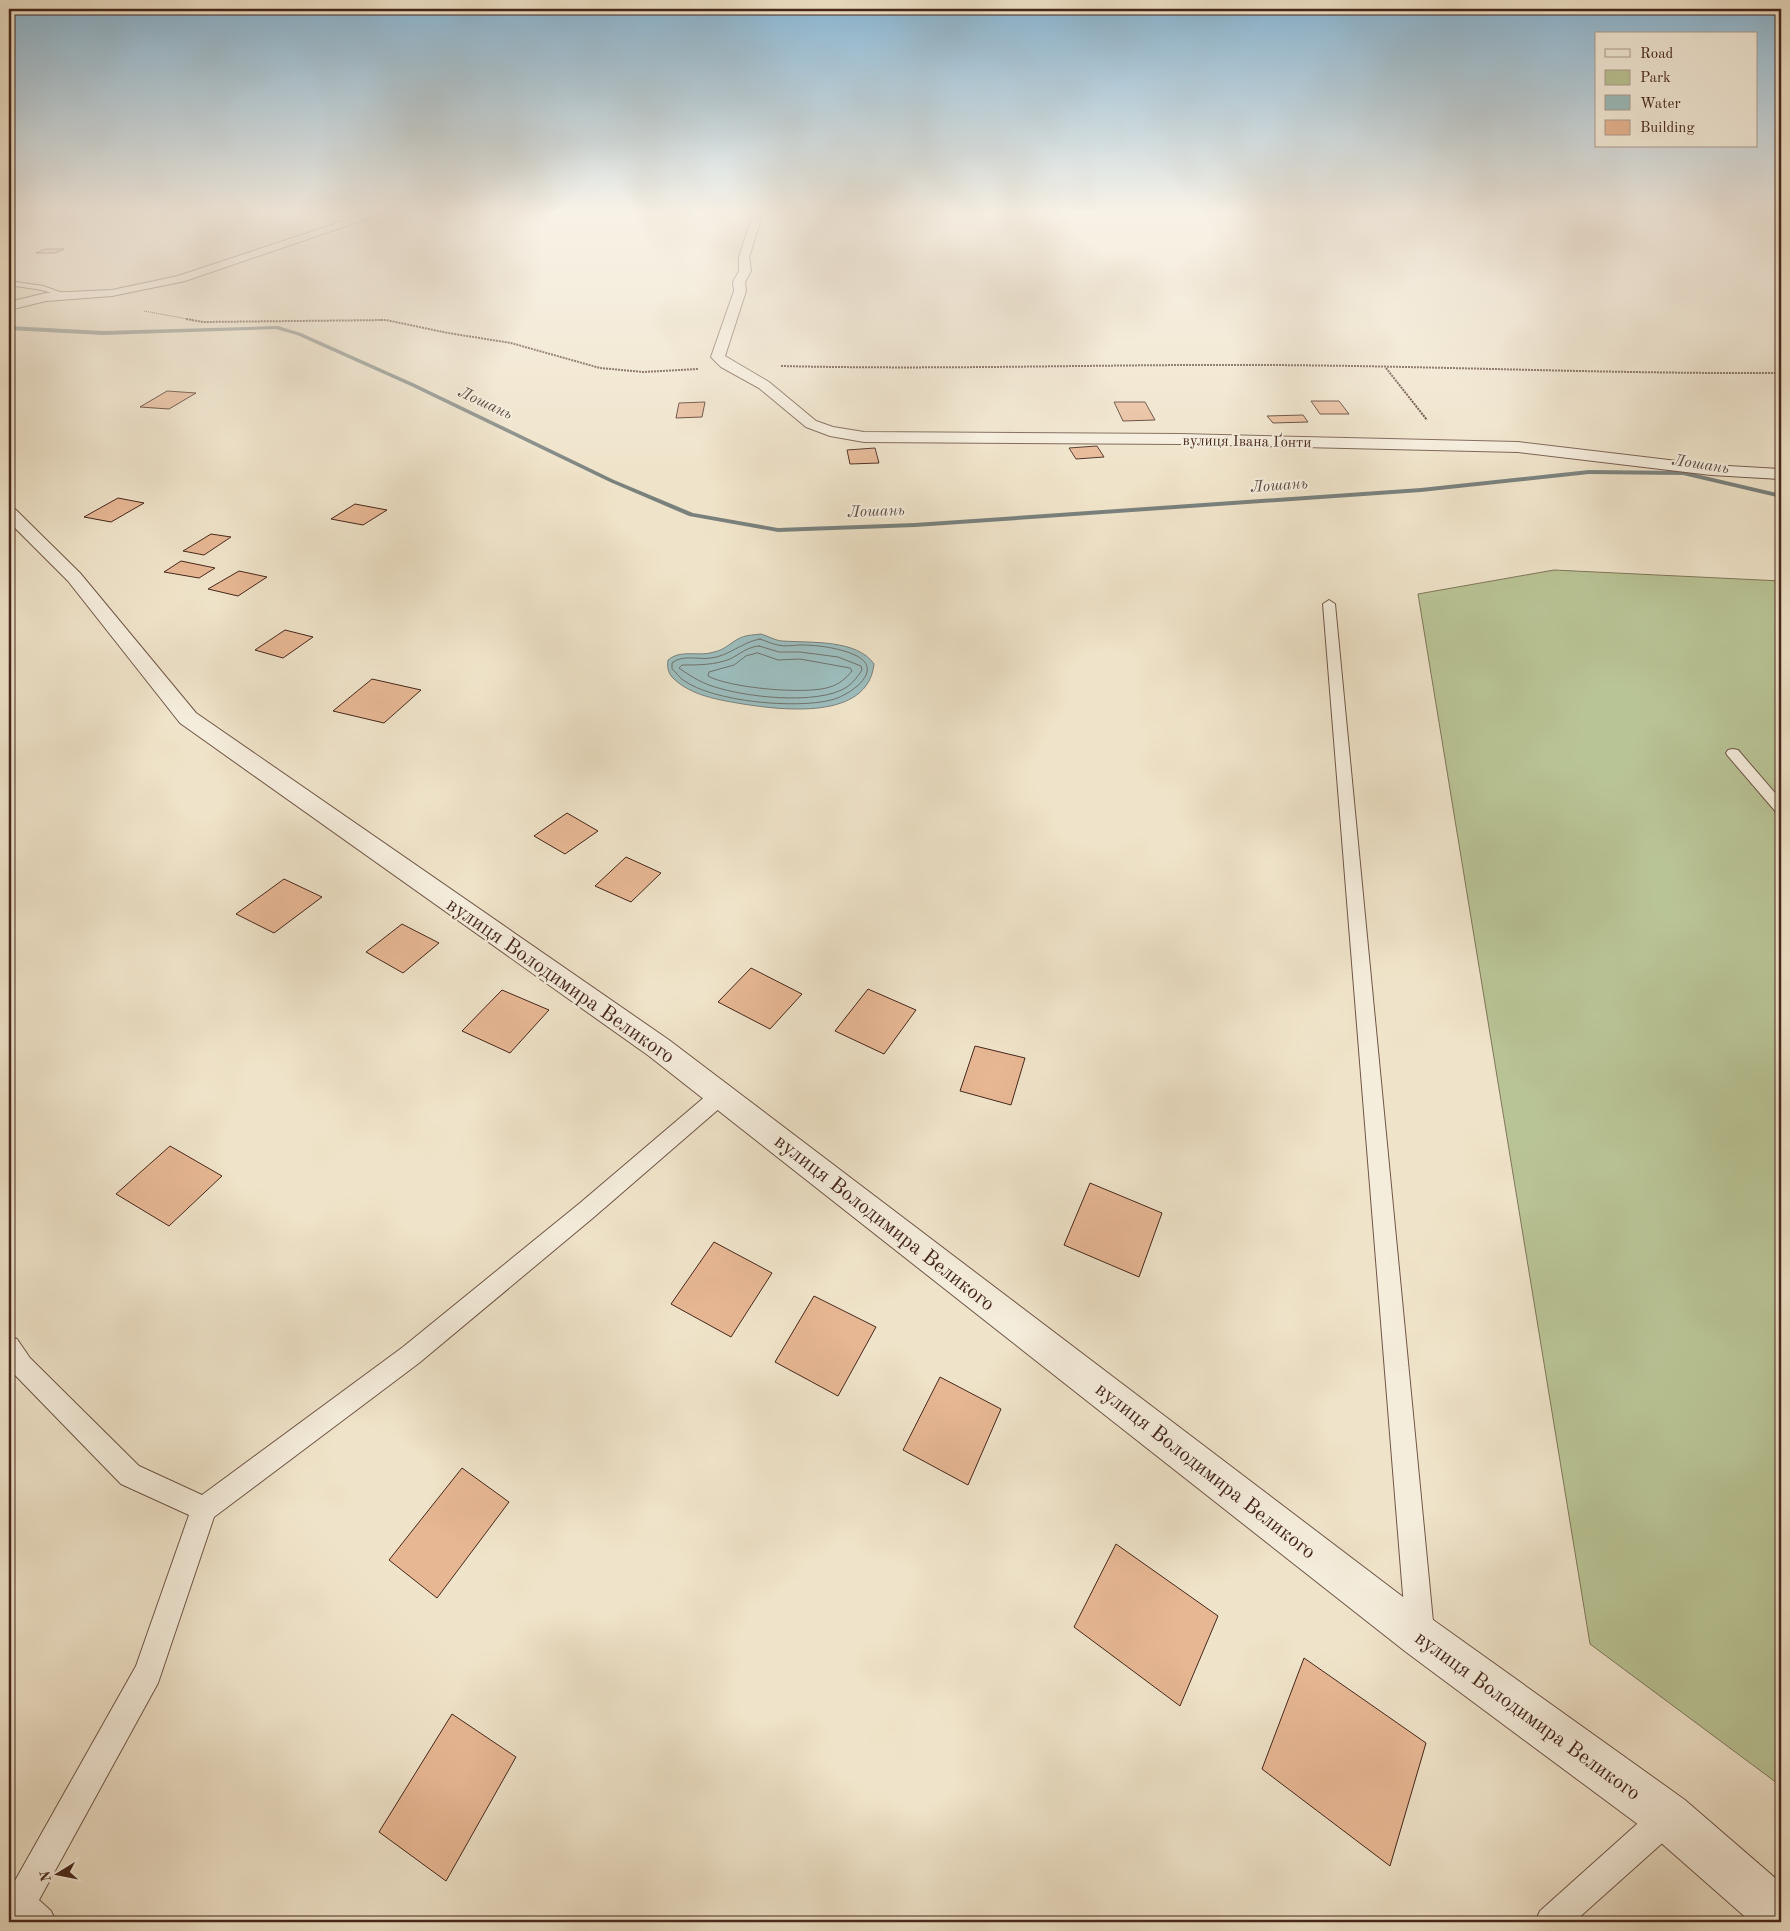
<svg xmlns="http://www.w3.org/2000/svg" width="1790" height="1931" font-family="'Old Standard TT',serif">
  <rect width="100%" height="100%" fill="#efe3c9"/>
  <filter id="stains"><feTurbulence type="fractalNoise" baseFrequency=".004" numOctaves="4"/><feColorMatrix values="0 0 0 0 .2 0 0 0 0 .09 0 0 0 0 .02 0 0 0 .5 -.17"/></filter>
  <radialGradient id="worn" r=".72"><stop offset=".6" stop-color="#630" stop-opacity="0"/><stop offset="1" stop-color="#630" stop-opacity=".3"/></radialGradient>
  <path fill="#b9c496" stroke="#7f7659" d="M1554,570L1781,581V1786L1590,1644L1418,594Z"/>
  <path fill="#9cbdbd" stroke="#79817d" d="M761,634C768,636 776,641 783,641C810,643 857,639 874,664C868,721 782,710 743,704C720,700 691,696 673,678C668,673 667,667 668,660C681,649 698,657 714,652C724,650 729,644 738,639C745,635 753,635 761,634Z"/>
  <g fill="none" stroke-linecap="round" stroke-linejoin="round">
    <path stroke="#70726c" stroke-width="1" d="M760,639C766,641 772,644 778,645C786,647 793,645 801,645C818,645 841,648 857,656C885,671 849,696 831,700C796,709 713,702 683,680C679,677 676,672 672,669V663C683,654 698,660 711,658C729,656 742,642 760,639Z
      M759,646L779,652H800L838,657L861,666L862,670C858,676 853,683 847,687C818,706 741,697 709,685C698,681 689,675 679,668L682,665C698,665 715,665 730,659C740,654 747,647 759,646Z
      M758,653L778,660L800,659L850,668L852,671C846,678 840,684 830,687C807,695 729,688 708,676L709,672L734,665L746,656Z"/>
    <path fill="#79817d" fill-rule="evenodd" d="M9,326L103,331L278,326L301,333L415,384L614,480L693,513L778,528L915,523L1421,488L1589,470L1683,471L1781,494V498L1683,475L1589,474L1421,492L915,527L778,532L689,516L610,482L411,386L297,335L276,329L103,335L9,330Z"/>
  </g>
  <path fill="#e7b794" stroke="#45271c" d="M45,249H64L55,253H36Z
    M167,391L196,393L169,409L140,407Z
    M1311,401H1339L1349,414H1320Z
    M705,402L702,417L676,418L679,403Z
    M1114,402H1145L1155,420L1123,421Z
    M1303,415L1308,422L1273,423L1267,416Z
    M1097,446L1104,457L1076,459L1069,448Z
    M875,448L879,463L850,464L847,450Z
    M118,498L144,503L111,522L84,517Z
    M355,504L387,510L363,525L331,519Z
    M211,534L231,537L204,555L183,551Z
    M181,561L215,568L199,578L164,572Z
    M239,571L267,577L238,596L208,589Z
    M285,630L313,637L283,658L255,650Z
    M372,679L421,690L384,723L333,711Z
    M567,813L598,831L565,854L534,836Z
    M626,857L661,873L631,902L595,886Z
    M284,879L322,897L274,933L236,914Z
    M402,924L439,943L403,973L366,952Z
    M751,968L802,994L770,1029L718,1002Z
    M868,989L916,1010L884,1054L835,1031Z
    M502,990L549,1010L510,1053L462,1031Z
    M975,1046L1025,1058L1011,1105L960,1091Z
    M170,1146L222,1176L169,1226L116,1194Z
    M1090,1183L1162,1213L1139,1277L1064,1245Z
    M714,1242L772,1273L731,1337L671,1304Z
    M814,1296L876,1327L838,1396L775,1362Z
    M940,1377L1001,1409L968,1485L903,1450Z
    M462,1468L509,1502L437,1598L389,1560Z
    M1116,1544L1218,1616L1180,1706L1074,1627Z
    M1304,1658L1426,1743L1390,1866L1262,1769Z
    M452,1714L516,1757L446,1881L379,1832Z"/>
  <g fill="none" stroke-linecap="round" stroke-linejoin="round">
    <g stroke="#705647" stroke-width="2">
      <path id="service" d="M9,281L43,286L71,296L67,298L42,290L9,285Z
        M1329,600L1335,604L1434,1632L1430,1642L1420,1646L1410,1642L1406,1632L1323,604Z
        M1733,749L1738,750L1781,800V814L1776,812L1728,756L1726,753L1728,750Z
        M721,1087L728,1089L731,1095L728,1101L594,1217L419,1363L214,1517L158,1683L39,1900L51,1911L56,1922H16L9,1917V1885L12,1886L136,1666L189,1515L121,1484L14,1374L9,1367V1336L17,1339L30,1358L139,1466L202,1495L403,1347L580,1203L714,1089Z
        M1667,1803L1678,1807L1682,1818L1678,1829L1574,1922H1535L1540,1911L1656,1807Z"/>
    </g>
    <g stroke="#705647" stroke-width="2">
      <path id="minor" d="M377,210H393L185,281L112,296L46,301L9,310V302L46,293L112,290L178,276Z
        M754,210H764L749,257L751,271L745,282L746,291L725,356L769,382L816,421L833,427L864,432L1180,434L1518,442L1711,465L1781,469V479L1711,475L1518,452L1180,444L864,442L830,436L806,427L759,388L721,367L711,357L734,291L733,282L739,271V257Z
        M9,508L15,509L80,573L196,713L669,1040L1436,1622L1685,1800L1781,1883V1922H1751L1651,1834L1406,1652L649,1056L180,723L68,581L9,522Z"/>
    </g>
    <path stroke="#45271c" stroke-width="1" stroke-dasharray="1 1" stroke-linecap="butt" d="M144,311L193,320
      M378,320H386"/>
    <path stroke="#45271c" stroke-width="2" stroke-dasharray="2 1" stroke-linecap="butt" d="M186,319L203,322L386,320L448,333L511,343L600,368L643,372L698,369
      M781,366C944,370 1106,364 1268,365C1439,366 1610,374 1781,373
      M1386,368L1427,420"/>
    <use href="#service" fill="#f5eddc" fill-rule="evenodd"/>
    <use href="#minor" fill="#f5eddc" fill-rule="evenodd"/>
  </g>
  <linearGradient id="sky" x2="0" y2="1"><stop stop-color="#89b8d7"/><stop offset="0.44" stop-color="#f8f2e7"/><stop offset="1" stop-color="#f8f2e7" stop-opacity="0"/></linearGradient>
  <rect width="1790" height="481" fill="url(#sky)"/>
  <g text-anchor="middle" stroke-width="4" stroke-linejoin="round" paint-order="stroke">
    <g font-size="15" fill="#45271c" stroke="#f5eddc">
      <text transform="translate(1247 441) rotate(1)" y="5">вулиця Івана Ґонти</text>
    </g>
    <g font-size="16" font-style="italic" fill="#5b4c44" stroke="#f5eddc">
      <text transform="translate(486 402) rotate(25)" y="6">Лошань</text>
      <text transform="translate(1701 463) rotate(9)" y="6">Лошань</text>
      <text transform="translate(1279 484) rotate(-4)" y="6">Лошань</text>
      <text transform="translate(876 510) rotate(-2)" y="6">Лошань</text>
    </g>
    <g font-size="21" fill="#45271c" stroke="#f5eddc">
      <text transform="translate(561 980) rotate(35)" y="7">вулиця Володимира Великого</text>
      <text transform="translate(885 1222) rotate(38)" y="7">вулиця Володимира Великого</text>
      <text transform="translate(1206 1470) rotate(38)" y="7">вулиця Володимира Великого</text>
      <text transform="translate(1528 1715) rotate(36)" y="7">вулиця Володимира Великого</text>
    </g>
  </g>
  <rect width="1790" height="1931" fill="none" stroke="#efe3c9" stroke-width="30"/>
  <rect x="10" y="10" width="1770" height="1911" fill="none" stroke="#45271c" stroke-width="2.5"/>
  <rect x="15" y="15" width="1760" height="1901" fill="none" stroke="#45271c"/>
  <rect x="1595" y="32" width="162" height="115" fill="#f5eddc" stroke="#af9e8f"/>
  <rect x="1605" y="49" width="25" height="8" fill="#f5eddc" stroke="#af9e8f"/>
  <text x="1640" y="58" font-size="15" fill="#45271c">Road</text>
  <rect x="1605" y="70" width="25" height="15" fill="#b9c496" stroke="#af9e8f"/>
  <text x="1640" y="82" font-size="15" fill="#45271c">Park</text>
  <rect x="1605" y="95" width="25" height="15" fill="#9cbdbd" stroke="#af9e8f"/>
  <text x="1640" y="108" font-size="15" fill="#45271c">Water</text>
  <rect x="1605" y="120" width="25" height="15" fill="#e7b794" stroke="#af9e8f"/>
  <text x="1640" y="132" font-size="15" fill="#45271c">Building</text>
  <g transform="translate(58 1874) rotate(260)" stroke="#f5eddc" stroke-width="4" paint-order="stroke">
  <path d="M0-4L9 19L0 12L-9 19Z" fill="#45271c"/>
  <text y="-8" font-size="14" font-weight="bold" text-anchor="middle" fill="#45271c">N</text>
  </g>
  <rect width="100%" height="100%" filter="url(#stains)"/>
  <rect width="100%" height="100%" fill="url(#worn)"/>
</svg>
